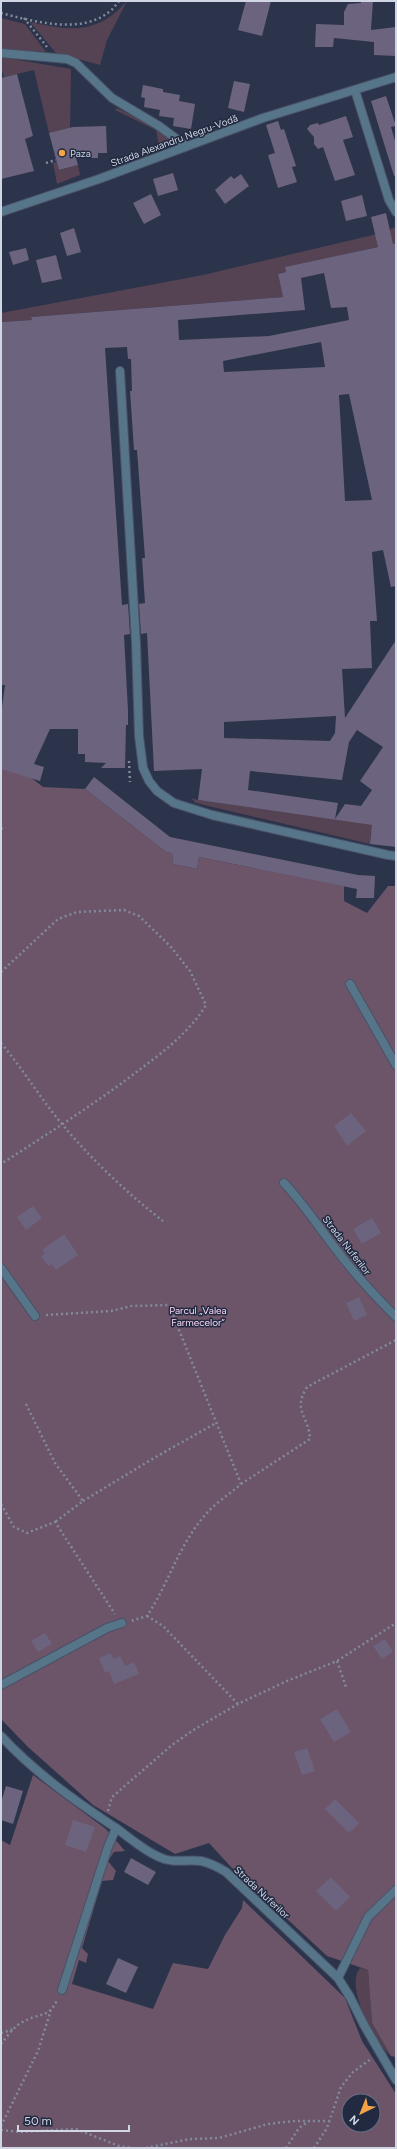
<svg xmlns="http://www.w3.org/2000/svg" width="397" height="2149" font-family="Figtree,sans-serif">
  <rect width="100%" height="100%" fill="#2b344b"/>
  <path fill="#554253" d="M127,1L107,40L100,65L56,53L30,22C70,31 97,35 127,1Z
    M1,18L25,24L46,52L1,49Z
    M1,57L71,69L70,133H49L34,70L4,77L1,68Z
    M117,108L157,128L167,136L169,143L159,146L156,130L115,110Z
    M57,162L59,170L78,165L80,175L57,184L53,163Z
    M396,227V243L286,267V272L278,274L283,297L31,317L32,320L1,322V313L203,275L390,231V229Z
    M191,798L198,800L396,828L371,832L370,844L196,803Z
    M360,1968L368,1970L372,2023L391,2056C375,2044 344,1985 360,1968Z"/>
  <path fill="#6c5469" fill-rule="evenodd" d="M1,754L43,787L85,789L166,852L172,853L173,864L197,869L199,857L344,886V901L367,913L388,886H396V2057L391,2056L372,2023L368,1970L327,1956L231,1867L209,1843L175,1854L93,1805L28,1747L1,1719Z
    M33,1775L106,1829L125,1851L114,1852L108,1861L116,1871L113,1880L102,1881L82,1948L88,1954L86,1963L79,1960L72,1984L153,2009L173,1963L208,1969L225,1935L242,1908L243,1900L345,1998L362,2041L396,2094V2148H1V1840L10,1845ZM349,2101H373V2125H349Z"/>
  <path fill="#6c637e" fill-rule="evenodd" d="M246,1H271L262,36L238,30Z
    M361,1H373L371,30L396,27V56L374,55V42L334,38L333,47H315L316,24L344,25V12L348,4L361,3Z
    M17,74L33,136L25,139L34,171L1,179V78Z
    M234,81L250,84L244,112L228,108Z
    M143,85L163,89V92L180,95L179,101L195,104L191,129L173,126L174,118L159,116L160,110L144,107L145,98L141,97Z
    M386,96L396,126L391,127L396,144V175L394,176L371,101Z
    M346,116L353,137L343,140L355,175L335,181L323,147L318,149L314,144V137L307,129L310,125L318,123L319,125Z
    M278,121L281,130L284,129L296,166L292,167L297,182L278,188L268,155L275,153L266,125Z
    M106,126L107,153H98V158H76L78,165L59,170L49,133L73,127Z
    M173,173L178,190L158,196L153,179Z
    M241,174L249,186L225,204L215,190L231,176L234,179Z
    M151,194L161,215L144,224L133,203Z
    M362,195L367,216L346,221L341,201Z
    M386,213L393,244L396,243V586L391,587L383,550L372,552L377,621H370L372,668L342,669L345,718L396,640V847L370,844L372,825L198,800L202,769L154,771L147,633L141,634L139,604L145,603L142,558H145L137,450H134L130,391H132L131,359H128L127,347L105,348L122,605L128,604L130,634L124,635L128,711V725H126L125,768H101L106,763L85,762V754H78V729H50L34,764L44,767L40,781L1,769V714L5,685H1V322L32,320L31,317L283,297L278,274L286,272L285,267L378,247L371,217ZM324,273L331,308L347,307L349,320L269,336L179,340L178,320L305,310L301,278ZM321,342L325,367L224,372L223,361ZM349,394L372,500L345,501L339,395ZM336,716L335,733L330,741L224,738V722ZM357,730L383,747L360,781L372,790L361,806L345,804L335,819L338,803L248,790L250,771L342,780L349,742Z
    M74,228L81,252L67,256L60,233Z
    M26,248L29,260L13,265L9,252Z
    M56,255L62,279L42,283L36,260Z
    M94,777L170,837L358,875L375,876L374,898H356L357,889L199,857L197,869L173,864L172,853L166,852L85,789Z
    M351,1113L366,1131L347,1146L334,1126Z
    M33,1206L42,1218L26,1230L17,1217Z
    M372,1218L381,1233L362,1244L353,1229Z
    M64,1234L78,1255L56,1270L52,1264L48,1266L41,1256L45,1253L42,1250Z
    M359,1297L367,1315L354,1321L346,1303Z
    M45,1633L52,1644L38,1652L31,1641Z
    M385,1639L393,1652L382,1659L373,1646Z
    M111,1653L113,1659L120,1656L125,1666L134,1662L139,1674L114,1684L109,1671L105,1673L99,1658Z
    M337,1709L351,1732L334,1742L320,1719Z
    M307,1748L315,1771L302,1775L294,1752Z
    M6,1786L23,1791L13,1824L1,1820V1802Z
    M335,1799L359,1823L349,1833L325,1809Z
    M73,1820L95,1827L86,1852L65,1845Z
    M131,1858L156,1872L148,1885L124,1872Z
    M331,1877L350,1897L336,1911L316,1891Z
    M118,1958L138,1967L126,1993L106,1984Z"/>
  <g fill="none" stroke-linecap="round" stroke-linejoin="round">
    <g stroke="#495167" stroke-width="10">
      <path id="lane" d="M1,53L67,59L76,63L112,98L159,126L186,146
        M355,90L389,200L396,212
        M120,371L136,643L139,736L143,768L149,781L157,791L174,803L212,815L388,855L396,856
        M350,984L396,1065
        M1,1268L35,1316
        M1,1685L107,1628L122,1623
        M62,1990L108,1847L116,1828"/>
    </g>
    <g stroke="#495167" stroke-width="10">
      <path id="street" d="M1,212L99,179L263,118L396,77
        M284,1183C303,1203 318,1226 335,1248C353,1272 374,1295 396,1317
        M1,1736C34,1772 75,1801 116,1828C130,1838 143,1850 159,1857C173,1864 187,1859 201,1861C210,1863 218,1867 226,1872L338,1978L350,1997L364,2025L396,2080
        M338,1978L368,1917L396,1890"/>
    </g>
    <path stroke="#838a9c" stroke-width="2.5" stroke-dasharray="2 3" stroke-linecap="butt" d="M1,13C32,21 80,35 109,12C113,9 116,5 119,1
      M24,18L47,47
      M46,163L56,160
      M129,761L130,782
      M1,829L5,826
      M1,972L58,919L77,912L124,910L139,916L171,947L190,971L206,1005C191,1030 166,1050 143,1067C98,1102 49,1133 1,1164
      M1,1043C23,1069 40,1098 62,1124C90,1158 128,1194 163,1221
      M46,1315L111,1311L132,1306L169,1305L241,1484C230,1494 215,1503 206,1514C179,1544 169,1583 147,1616L131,1621
      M26,1404L55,1463L83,1501L55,1522
      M241,1484L310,1439C309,1416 292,1411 307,1387L396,1340
      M83,1501L154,1458L216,1423
      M1,1504L14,1527L27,1533L55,1522L115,1614
      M147,1616L163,1626L238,1704
      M337,1661L346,1687
      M108,1811L112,1797L172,1745L195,1729L238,1704L287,1681L337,1661L396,1623
      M1,2033L14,2029
      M1,2044C7,2037 13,2027 21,2023C36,2013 49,2019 57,2000
      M1,2126L38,2051L51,2010
      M1,2130L20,2132L76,2129L119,2146L133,2148
      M146,2148L190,2139L219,2138L268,2124L294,2121H329
      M286,2148L299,2128L309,2121
      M314,2148L327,2128L341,2087L353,2072L371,2059"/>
    <use href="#lane" stroke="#577589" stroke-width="8"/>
    <use href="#street" stroke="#577589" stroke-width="8"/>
  </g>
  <circle fill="#f5a345" stroke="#212a40" stroke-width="1.5" cx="62" cy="153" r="4"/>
  <g text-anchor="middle" stroke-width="3" stroke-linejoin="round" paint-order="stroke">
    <g font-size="10" fill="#d0d6e4" stroke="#212a40">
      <text transform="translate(174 140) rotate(-20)" y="4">Strada Alexandru Negru-Vodă</text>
      <text transform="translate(347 1245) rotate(52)" y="4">Strada Nuferilor</text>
      <text transform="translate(262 1892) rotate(43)" y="4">Strada Nuferilor</text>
    </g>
    <g font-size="10" fill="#d0d6e4" stroke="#212a40" text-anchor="start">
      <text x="70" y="157">Paza</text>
    </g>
    <g font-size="10" fill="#fcd6f6" stroke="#212a40">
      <text x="198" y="1314">Parcul „Valea<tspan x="198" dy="12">Farmecelor”</tspan></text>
    </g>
  </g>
  <rect width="397" height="2149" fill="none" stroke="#d0d6e4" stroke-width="4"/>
  <g transform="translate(361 2113) rotate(223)"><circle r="19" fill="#212a40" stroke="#676f82"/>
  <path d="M0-3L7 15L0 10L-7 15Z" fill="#f5a345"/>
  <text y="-6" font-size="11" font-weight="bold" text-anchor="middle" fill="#d0d6e4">N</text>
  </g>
  <path d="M18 2125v6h111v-6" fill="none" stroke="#d0d6e4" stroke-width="2"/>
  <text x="24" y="2125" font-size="12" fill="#d0d6e4" stroke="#212a40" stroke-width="3" paint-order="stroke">50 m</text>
</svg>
